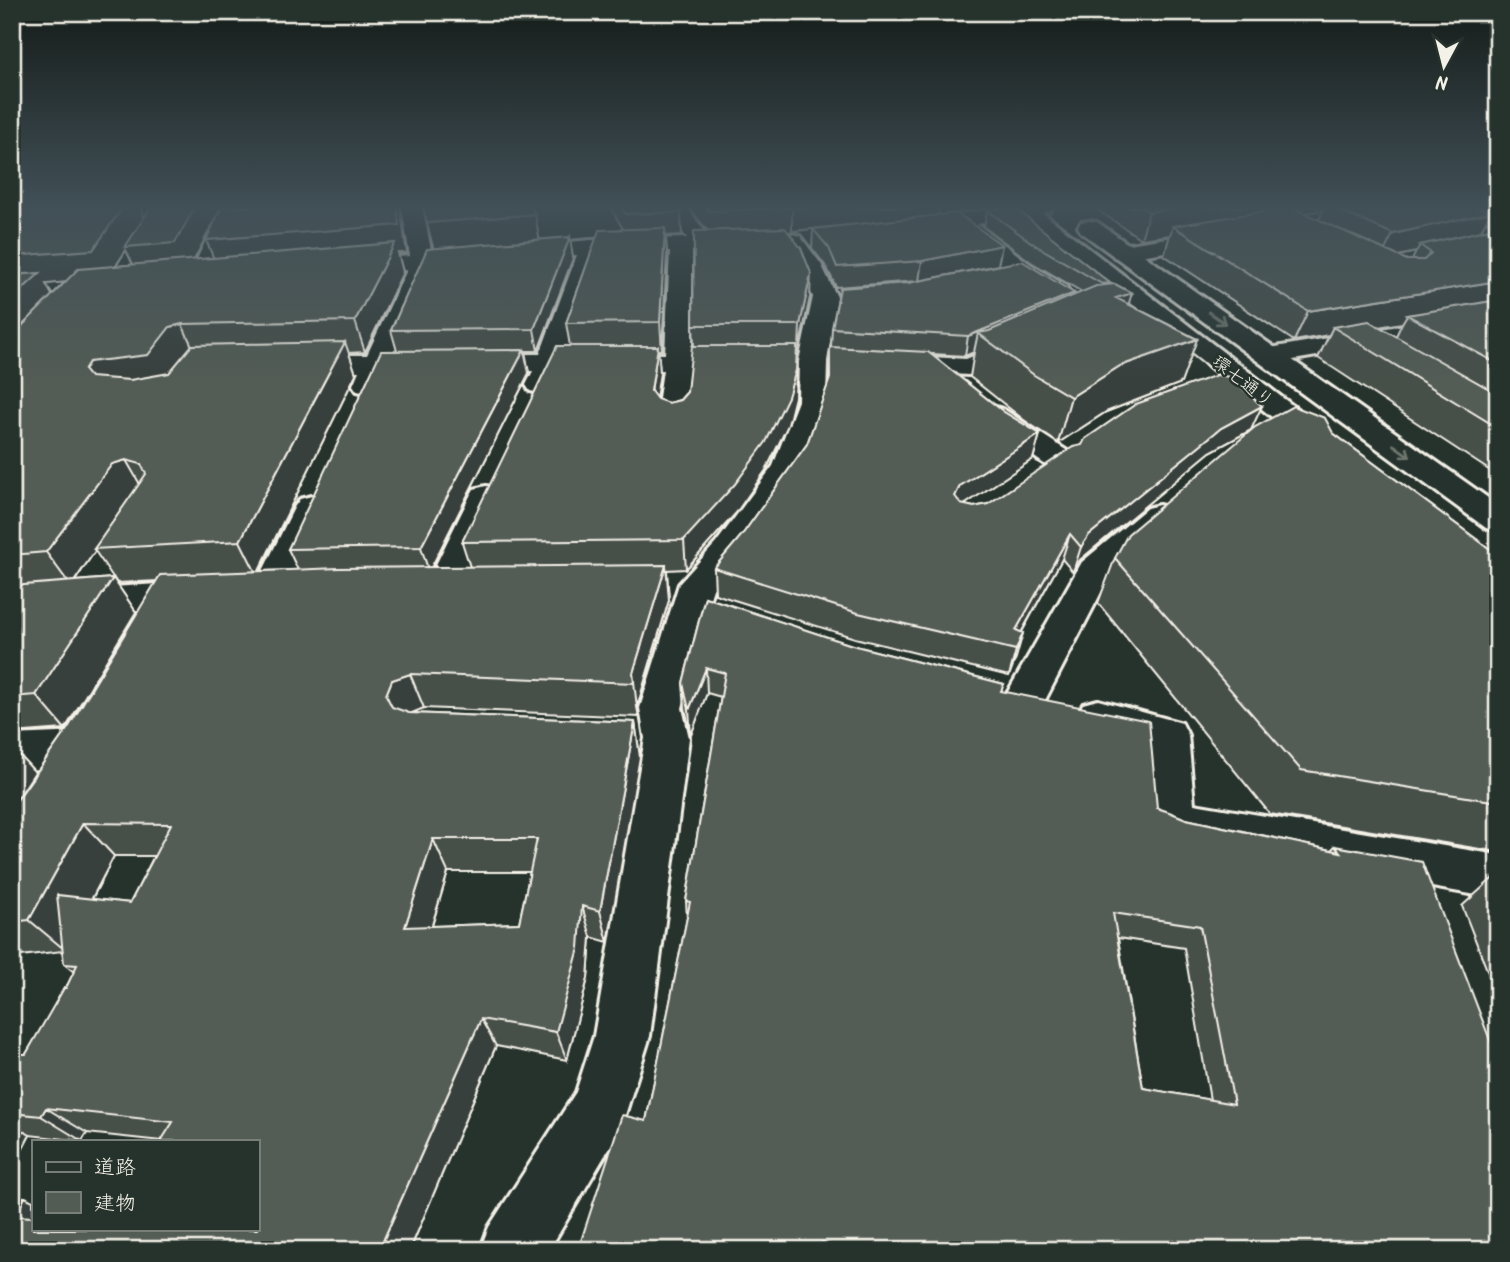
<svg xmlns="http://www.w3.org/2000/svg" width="1510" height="1262" font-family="Kalam,'Klee One',sans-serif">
  <rect width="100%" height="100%" fill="#26332d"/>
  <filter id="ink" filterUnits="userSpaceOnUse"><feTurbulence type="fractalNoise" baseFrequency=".0143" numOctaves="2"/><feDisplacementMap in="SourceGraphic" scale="14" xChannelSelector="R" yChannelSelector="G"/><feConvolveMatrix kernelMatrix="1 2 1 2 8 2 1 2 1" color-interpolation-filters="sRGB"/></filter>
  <g filter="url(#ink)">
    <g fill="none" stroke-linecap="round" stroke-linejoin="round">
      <g stroke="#f4f1e8" stroke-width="6">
        <path id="minor" d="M222,207H242L211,280L207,285H191L187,280Z
          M402,207H422L432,254L591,240L687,238L665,207H686L709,237L754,238L757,243L754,248L746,250L692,251V354L751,356L755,362L751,368L691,370L686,419L681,425L671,428L661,425L656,419L663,370L560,371L550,391L540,393L530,391L526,385L533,371H387L377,391L367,393L357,391L353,385L359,371L290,369L286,363L290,357L300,355H367L407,270L348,275L340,273L336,268L340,263L348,261L410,256ZM670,252L665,354H566L600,253ZM577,255L540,354L394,355L431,268Z
          M1004,207H1053L1050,211L1043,213L977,224L1030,264L1066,286L1069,291L1066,296C1040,302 976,244 954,227L917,233L909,232L906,227L909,222L917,221Z
          M1410,207H1439L1498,228V241L1413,211Z
          M1218,230L1226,232L1229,237L1226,242L1122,259L1114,257L1111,252L1114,247L1122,245Z
          M792,234L800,236L821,264L837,297L827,361L826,401L804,467L740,559L713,589L709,601L682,708L689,738L650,1036L621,1128L549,1250H480L489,1227L576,1092L594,1036L645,738L640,708L679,584L716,543L773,466L798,401L799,361L813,297L802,270L781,241L784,236Z
          M1498,309V325L1270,364L1261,362L1257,356L1261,350L1270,348Z
          M1021,337L1030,339L1034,345L1030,351L969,375L893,371L883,369L879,363L883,357L893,355L966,359Z
          M993,406L1003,409L1072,454L1077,461L1072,468L1061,470L1050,468L983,421L978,415L983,409Z
          M486,486L498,489L502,496L460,589L455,598L442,601L429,598L424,589L470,496L474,489Z
          M312,496L324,499L329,506L290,589L285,598L272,601L259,598L254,589L295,506L300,499Z
          M1159,505L1171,508L1176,515L1109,577L1041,708L1026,713L1011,708L1005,697L1082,562L1147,508Z
          M201,581L214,584L219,593L214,602L201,605L12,620V594Z
          M1098,700L1182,723L1188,735L1194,804L1498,855V899L1172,840L1156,834L1149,820L1146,746L1083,728L1077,716L1083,704Z
          M80,732L95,737L102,749L95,761L80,766L12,771V735Z"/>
      </g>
      <g stroke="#f4f1e8" stroke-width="6">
        <path id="major" d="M1012,207H1035L1336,439L1340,445L1336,451L1325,454L1314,451Z
          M1089,221L1097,222L1498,505V531L1486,528L1081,232L1078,227L1081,222Z"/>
      </g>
      <use href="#minor" fill="#26332d" fill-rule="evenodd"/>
      <use href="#major" fill="#26332d" fill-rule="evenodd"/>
    </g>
    <path fill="#474f49" stroke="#f4f1e8" stroke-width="2" fill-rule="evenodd" d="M12,207H141L143,219L151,207H221L194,260L214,258L399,207L407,253H398L403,272L365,352L349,353L356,374L259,571L298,570L288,549L397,351L391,330L539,240L573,258L538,351H525L529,373L432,567H470L462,542L570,346L566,323L623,229L610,207H677L681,212L682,235L666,236L667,254L662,350H658L660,373L657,399L668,403L680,400L687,392L694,346L693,325L707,230L689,207H944L940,208L937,215L1002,245L998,265L1074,293V296L1082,292L1031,262L984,227L987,210L1110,283V285L1128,304L1197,339L1181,383L1106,412L1058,443L1024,420L970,377L974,352L965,356L931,354L1004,412L1040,434L1033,459L964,505L974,507L988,504L1252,430L1333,433L1498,555V852L1270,814L1098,603L1115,558L1251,430L1210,452L1080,560L1073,572L1062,559L1022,632L1023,633L1009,676L855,638L715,594L714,568L742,535L807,444L829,382L830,347H831L832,328L908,283L918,281L836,287L827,268L812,248L813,229L788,232L810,297L799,350H797L795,397L788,425L766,470L736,513L686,569L667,570L669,600L637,707L639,717L424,708L410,713L635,722L640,757L608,942L591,937L588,978L567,1060L496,1046L410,1250L33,1229H257L161,1141L87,1133L82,1141L30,1135L12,1169V1054H26L66,988L74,972L64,964L62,951L12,957V747L35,772L16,801L68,728L157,581L117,583L95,551L75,581L113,578L136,612L65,729L12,733ZM126,250L133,265L116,266ZM65,282L52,295L46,284ZM114,856H154L130,903L92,899ZM448,872H530L519,923L432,926Z
      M952,207H992L964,212Z
      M1093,207H1498V226L1486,221L1481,231L1498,227V476L1318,358L1329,335L1294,341L1164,255L1170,235L1141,239ZM1323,210L1319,220L1303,213ZM1416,252L1412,260H1407L1398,256ZM1402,323L1396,336L1380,327Z
      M705,597L852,645L1004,684L1001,691L1157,808L1186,819L1331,850L1335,846L1498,1061V1250H578L646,1121L687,918L686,901L721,697L707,693L691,735L685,708L683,683ZM1118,938L1184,948L1210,1100L1143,1088Z
      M1493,878L1498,879V998L1462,906Z"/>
    <path fill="#39403c" stroke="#f4f1e8" stroke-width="2" d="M123,207H141L144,222L195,207H221L188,272L139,276L126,250L108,278L46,284L56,302L12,348V256Z
      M397,207H400L407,253H398L403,272L365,352L355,321L218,269L206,240Z
      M807,207H944L940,208L937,216L792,231V208Z
      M965,207H992L964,212Z
      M1180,207H1324L1323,210L1183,233L1173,226L1170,235L1141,239L1149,212Z
      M1491,212L1477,237L1420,245L1416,252L1380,260L1393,234Z
      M535,214L540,242L434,251L427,223Z
      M665,228L667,254L662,350L660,322Z
      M570,237L573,258L538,351L534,329Z
      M1002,245L998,265L919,281L922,261Z
      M811,273L810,297L799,350L800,325Z
      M1498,281V307L1407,315L1402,323L1343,333L1333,327L1329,335L1294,341L1308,311Z
      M1074,293L1069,313L993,344L978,333L974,352L965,356L968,336Z
      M1132,293L1119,335L1116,298Z
      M182,324L196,355L165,387L103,402L84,370L89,362L170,327Z
      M1197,339L1181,383L1106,412L1058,443L1071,397L1120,366Z
      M345,342L356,374L257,575L240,541Z
      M658,346L660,373L653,419L651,391Z
      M797,346L795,397L788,425L766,470L736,513L686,569L684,540Z
      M524,350L529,373L429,572L421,547Z
      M1262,406L1251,430L1210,452L1080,560L1073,572L1081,547L1089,535L1221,428Z
      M1040,434L1033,459L955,511V496L960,486Z
      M126,460L145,493L94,549L95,551L71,586L46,552L112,464Z
      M1070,534L1062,559L1012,649L1016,630Z
      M666,565L669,600L637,707L633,673Z
      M113,578L136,612L65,729L36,695Z
      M1023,633L1016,658L1009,676L1016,650Z
      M706,668L707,693L691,735L689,710Z
      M410,674L424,708L407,715L401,729L386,695L392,680Z
      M635,722L640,757L608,942L600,911Z
      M12,747L35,772L13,806L12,809Z
      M83,823L114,856L65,950L29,920Z
      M433,839L448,872L422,958L405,927Z
      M582,906L591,937L588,978L567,1060L556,1032Z
      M481,1019L496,1046L410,1250H379Z
      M46,1108L87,1133L82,1141L41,1116Z
      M12,1125L30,1135L12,1169Z
      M25,1197L33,1201V1223L15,1216Z"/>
    <path fill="#525c55" stroke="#f4f1e8" stroke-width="2" fill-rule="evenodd" d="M12,207H123L93,250L12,256Z
      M151,207H195L175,243L125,247Z
      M222,207H397L399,225L206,240Z
      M423,207H531L535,214L427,223Z
      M621,207H677L681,212L626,214Z
      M706,207H807L709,211Z
      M1006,207H1014L1110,283L1102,284L1035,245L987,210Z
      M1142,207H1180L1149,212Z
      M1291,207L1407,260H1424L1431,253L1420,245L1498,227V281L1308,311L1173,226Z
      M1331,207H1476L1491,212L1393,234Z
      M957,213L1002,245L922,261L837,267L829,248L813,229Z
      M665,228L660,322L566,323L599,230Z
      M785,228L801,248L811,273L800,325H693L694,231Z
      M570,237L534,329L391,330L427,249Z
      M395,243L355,321L182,324L170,327L148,355L89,362L84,370L90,377L130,380L169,373L192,345L345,342L240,541L94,549L146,474L141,464L126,460L112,464L46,552L12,555V336L78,269Z
      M1022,261L1074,293L968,336L832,328L840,288L908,283Z
      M40,273L12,299V275Z
      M1115,284L1132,293L1116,298L1197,339L1120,366L1071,397L1034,375L978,333L989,331L1096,286Z
      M1498,300V364L1407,315Z
      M1369,321L1498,394V428L1333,327Z
      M557,346H658L651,391L657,399L668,403L680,400L687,392L692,346H797L796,370L788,397L766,442L735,484L684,540L462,542Z
      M830,347L928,352L1004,412L1040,434L960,486L955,496L961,504L974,507L988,504L1073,447L1082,445L1085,439L1136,404L1217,375L1230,377L1262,406L1221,428L1089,535L1081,547L1070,534L1016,630L1023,633L1016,650L858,613L714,568L742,535L807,444L830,378Z
      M524,350L421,547L288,549L381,351Z
      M1293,406L1325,418L1333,433L1498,555V802L1301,770L1115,558L1128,534L1255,427Z
      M666,565L633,673L634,683L410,674L392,680L386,695L392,707L409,713L635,722L600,911L582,906L579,948L556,1032L481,1019L379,1250H12V1197H25L15,1216L33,1217V1229H257V1141H161L173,1122L46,1108L41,1116L12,1113V1054H26L64,988H66L77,965L64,964L57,895L130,903L171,824L83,823L29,920L12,922V802L17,800L68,728L160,575L339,568ZM433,839H537L519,923L405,927Z
      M113,578L36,695L12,697V586Z
      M705,597L852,645L1004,684L1001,691L1149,721L1157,808L1169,812L1186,819L1340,852L1335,846L1422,862L1498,1061V1250H847L822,1242L821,1250H676L671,1248V1250H578L622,1115L646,1121L690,902L686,901L725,673L706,668L689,710L683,683ZM1113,913L1200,926L1234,1104L1143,1088Z
      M1493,878L1498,879V888Z"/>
    <defs><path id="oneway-shaft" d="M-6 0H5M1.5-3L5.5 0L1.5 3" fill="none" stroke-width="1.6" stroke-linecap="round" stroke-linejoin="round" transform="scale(1.75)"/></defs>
    <g stroke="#6e766e">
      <use href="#oneway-shaft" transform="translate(1217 318) rotate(35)"/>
      <use href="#oneway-shaft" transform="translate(1402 451) rotate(36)"/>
    </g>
  </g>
  <linearGradient id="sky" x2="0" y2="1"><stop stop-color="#151c19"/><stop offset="0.54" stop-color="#415057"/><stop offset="1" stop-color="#415057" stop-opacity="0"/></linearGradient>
  <rect width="1510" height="384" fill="url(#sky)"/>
  <g text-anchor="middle" stroke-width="5" stroke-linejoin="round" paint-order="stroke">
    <g font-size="18" fill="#f4f1e8" stroke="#26332d">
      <text transform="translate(1243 381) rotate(38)" y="6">環七通り</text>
    </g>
  </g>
  <rect width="1510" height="1262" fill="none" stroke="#26332d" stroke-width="42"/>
  <rect x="21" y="21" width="1468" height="1220" fill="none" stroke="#f4f1e8" stroke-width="2.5" filter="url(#ink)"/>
  <rect x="32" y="1140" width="228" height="91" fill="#26332d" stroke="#787f78" stroke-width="2"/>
  <rect x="46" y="1162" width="35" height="10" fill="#26332d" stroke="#787f78" stroke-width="2"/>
  <text x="94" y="1174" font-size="21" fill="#f4f1e8">道路</text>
  <rect x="46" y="1192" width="35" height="21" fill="#525c55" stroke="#787f78" stroke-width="2"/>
  <text x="94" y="1210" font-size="21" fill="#f4f1e8">建物</text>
  <g transform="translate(1444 66) rotate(187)" stroke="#26332d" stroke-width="5" paint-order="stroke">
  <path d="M0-5L12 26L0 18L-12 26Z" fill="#f4f1e8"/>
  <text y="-10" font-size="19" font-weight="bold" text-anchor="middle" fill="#f4f1e8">N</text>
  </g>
</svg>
